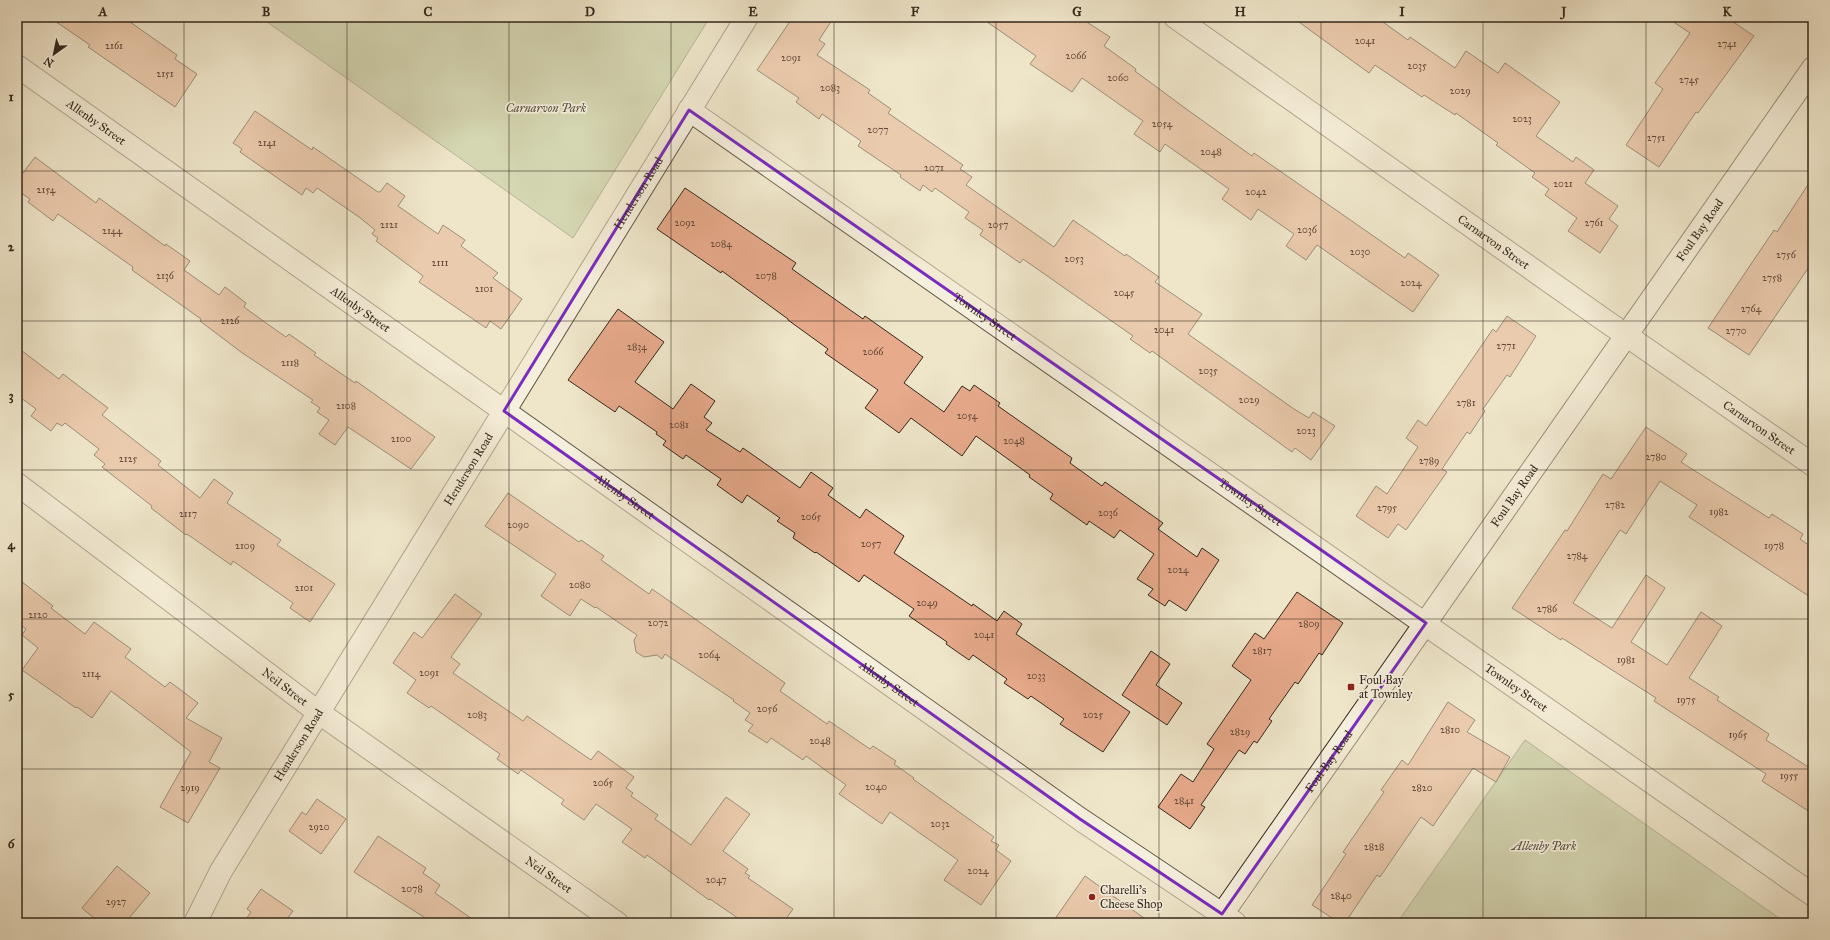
<svg xmlns="http://www.w3.org/2000/svg" width="1830" height="940" font-family="'IM FELL Great Primer',serif">
  <rect width="100%" height="100%" fill="#efe6ca"/>
  <filter id="stains"><feTurbulence type="fractalNoise" baseFrequency=".005" numOctaves="4"/><feColorMatrix values="0 0 0 0 .2 0 0 0 0 .09 0 0 0 0 .02 0 0 0 .5 -.17"/></filter>
  <radialGradient id="worn" r=".72"><stop offset=".6" stop-color="#630" stop-opacity="0"/><stop offset="1" stop-color="#630" stop-opacity=".3"/></radialGradient>
  <path fill="#b7c598" stroke="#76765a" d="M260,17H710L573,238Z
    M1525,740L1786,923H1397Z"/>
  <path fill="#e7aa8b" stroke="#35281d" d="M49,17H123L177,55L175,59L197,74L175,107L88,47L90,45Z
    M793,17H834L819,40L825,44L817,55L870,90L868,93L891,109L888,113L963,165L960,169L972,177L966,185L1054,247L1073,220L1125,256L1126,254L1159,277L1155,282L1202,314L1188,334L1294,409L1309,418L1313,412L1335,426L1311,460L1295,448L1292,452L1152,351L1150,353L1130,339L1133,336L1023,259L1020,263L980,235L983,230L965,218L969,212L935,188L932,192L923,185L920,191L900,177L901,175L858,146L861,141L822,114L819,119L796,102L799,98L757,70Z
    M980,17H1079L1110,37L1104,46L1136,69L1135,71L1189,111L1252,156L1254,153L1405,258L1408,253L1439,275L1413,312L1317,245L1306,260L1286,246L1294,234L1258,209L1251,220L1222,199L1229,189L1165,144L1160,152L1134,134L1143,121L1082,78L1072,92L1030,64L1036,56Z
    M1292,17H1376L1408,40L1410,37L1455,68L1466,51L1498,73L1505,63L1560,102L1536,136L1573,162L1576,157L1594,170L1585,183L1618,206L1609,219L1618,226L1600,253L1568,231L1577,218L1545,195L1549,189L1532,177L1535,173L1496,145L1498,143L1456,113L1455,115L1424,95L1422,97L1375,65L1369,73Z
    M1666,17H1726L1754,36L1698,113L1696,112L1659,167L1626,145L1663,89L1655,83L1690,33Z
    M255,111L312,150L313,147L378,192H380L387,183L405,196L398,206L438,234L443,225L465,240L461,246L498,273L493,278L522,299L501,329L490,321L486,328L419,282L423,276L376,241L378,238L372,234L375,230L359,217L317,188L313,193L306,188L302,195L240,152L242,149L233,143Z
    M35,157L96,203L99,198L165,246L166,244L190,261L184,270L219,295L225,287L246,303L244,307L266,323L286,337L289,334L316,353L314,355L355,383L356,381L435,437L411,469L348,427L335,445L319,434L329,420L317,412L320,408L311,402L313,400L241,352L200,321L201,319L132,270L133,267L58,214L53,221L28,202L30,199L17,190V181Z
    M1813,177V261L1749,355L1708,328L1774,230L1777,232Z
    M685,188L796,263L792,269L863,319L865,316L923,357L904,383L944,412L962,386L970,391L974,385L1000,403L998,406L1072,458L1070,463L1102,486L1105,482L1163,523L1158,529L1197,557L1202,548L1219,560L1186,611L1169,600L1165,606L1148,595L1153,589L1137,579L1154,554L1120,530L1114,538L1089,521L1087,525L1050,499L1053,494L1029,477L1030,475L976,436L962,456L911,418L899,433L865,408L878,390L825,353L828,349L788,320V319L722,271L721,273L657,229Z
    M618,309L664,342L635,382L673,409L691,384L715,401L704,417L712,423L706,430L740,452L743,448L800,488L811,472L833,488L828,495L860,518L866,509L904,536L894,553L972,606L973,604L997,621L1004,611L1022,624L1016,634L1130,712L1103,752L1060,724L1064,719L1031,696L1028,699L1004,683L1007,679L973,655L969,660L946,644L947,642L909,616L914,609L864,575L859,582L816,552L815,553L793,538L795,533L777,521L780,518L747,495L742,503L717,485L721,479L686,455L683,459L663,445L666,441L656,434L657,432L619,406L615,412L568,380Z
    M1507,316L1536,336L1510,377L1507,375L1483,409L1485,411L1470,434L1467,432L1442,469L1447,472L1406,530L1398,524L1388,538L1356,516L1376,486L1387,494L1418,447L1406,438L1418,420L1426,426L1493,329L1496,332Z
    M17,347L59,379L63,374L108,408L102,415L161,461L158,465L200,498L214,479L233,493L227,503L281,540L277,545L335,584L310,622L290,608L293,603L233,561L231,565L187,534L186,535L151,508L152,506L102,467L105,464L94,455L99,449L65,423L62,426L57,423L51,431L31,416L36,409L17,395Z
    M1646,427L1687,454L1681,462L1769,518L1772,514L1803,534L1800,539L1813,548V599L1689,517L1697,505L1660,481L1626,534L1620,530L1573,603L1612,628L1646,575L1665,588L1631,642L1667,665L1701,612L1722,626L1689,678L1719,697L1717,700L1769,734L1766,740L1813,770V814L1762,781L1766,774L1654,701L1656,698L1562,638L1561,640L1512,608L1565,530L1567,531L1603,474L1611,479Z
    M508,493L579,542L581,540L604,556L601,560L649,594L652,589L691,616L785,683L780,691L827,724L829,721L870,749L873,746L896,761L894,764L914,778L913,779L994,837L991,841L999,845L996,850L1011,861L981,905L944,880L958,860L890,812L882,824L839,794L846,785L806,756L803,760L771,738L767,743L748,731L753,725L745,720L750,713L733,701L734,700L665,654L662,659L657,655L644,657L636,652L634,640L637,635L596,607L595,608L581,599L570,616L541,596L556,574L485,526Z
    M17,578L53,606L51,608L85,634L94,622L131,649L125,657L165,687L170,682L198,703L186,718L222,738L209,762L220,768L188,823L160,807L191,752L111,691L92,718L77,707L76,708L22,670L38,648L22,635L26,629L17,622Z
    M1297,592L1343,623L1322,655L1319,653L1298,684L1295,682L1269,719L1272,721L1257,743L1254,741L1245,754L1239,750L1201,805L1205,807L1190,829L1158,807L1181,774L1193,782L1214,749L1207,744L1251,680L1232,666L1255,633L1264,639Z
    M455,594L482,614L451,657L460,664L453,673L523,721L527,716L591,760L598,751L634,777L626,788L633,793L631,796L658,815L655,819L691,845L726,797L750,814L723,851L748,869L745,873L750,876L748,878L793,909L783,923H745L710,899L709,900L647,855L645,858L622,842L632,829L596,804L584,820L561,804L564,800L521,770L518,774L497,759L500,754L431,706L429,708L407,693L416,680L393,663L414,632L422,638Z
    M1151,651L1170,664L1156,685L1182,703L1167,725L1122,695Z
    M1448,702L1475,720L1467,732L1510,757L1496,782L1473,768L1433,826L1421,817L1380,877L1377,875L1345,923H1340L1312,905L1346,854L1343,852L1384,792L1381,790L1402,760L1408,765Z
    M317,799L346,819L321,854L289,831L302,812L306,815Z
    M378,836L426,868L423,873L440,885L435,893L478,923H433L354,872Z
    M117,866L150,893L125,923H100L82,908Z
    M1085,876L1151,923H1052Z
    M261,889L293,911L284,923H243L251,912L247,909Z"/>
  <g fill="none" stroke-linecap="round" stroke-linejoin="round">
    <g stroke="#645848" stroke-width="24">
      <g id="minor">
        <path id="s1" d="M1175,17L1597,315L1813,465"/>
        <path id="s2" d="M17,66L1080,819L1235,923"/>
        <path id="s3" d="M689,110L1813,895"/>
        <path id="s4" d="M17,484L318,712L617,923"/>
        <path id="s5" d="M195,923L221,871L747,17"/>
      </g>
    </g>
    <g stroke="#35281d" stroke-width="24">
      <g id="secondary">
        <path id="s6" d="M1216,923L1813,68"/>
      </g>
    </g>
    <use href="#minor" stroke="#f5efdd" stroke-width="22"/>
    <use href="#secondary" stroke="#f5efdd" stroke-width="22"/>
  </g>
  <path d="M0 0H1830V940H0ZM689,110L1426,623L1222,914L1080,819L504,411Z" fill="#efe6ca" fill-opacity=".55" fill-rule="evenodd"/>
  <path fill="none" stroke="#7b2cbf" stroke-width="3" stroke-linejoin="round" d="M689,110L1426,623L1222,914L1080,819L504,411Z"/>
  <path fill="none" stroke="#35281d" stroke-width="1" stroke-opacity="0.55" d="M184,17V923M347,17V923M509,17V923M671,17V923M834,17V923M996,17V923M1159,17V923M1321,17V923M1483,17V923M1646,17V923M17,171H1813M17,321H1813M17,470H1813M17,619H1813M17,769H1813"/>
  <g fill="#8f2418" stroke="#f5efdd" stroke-width="1.5">
    <rect x="1347" y="683" width="8" height="8" rx="2"/>
    <circle cx="1092" cy="897" r="4"/>
  </g>
  <g text-anchor="middle" stroke-width="3.5" stroke-linejoin="round" paint-order="stroke">
    <g font-size="10" fill="#624838">
      <text x="1365" y="44">2041</text>
      <text x="1727" y="47">2741</text>
      <text x="114" y="49">2161</text>
      <text x="1076" y="59">2066</text>
      <text x="791" y="61">2091</text>
      <text x="1417" y="69">2035</text>
      <text x="165" y="77">2151</text>
      <text x="1118" y="81">2060</text>
      <text x="1689" y="83">2745</text>
      <text x="830" y="91">2083</text>
      <text x="1460" y="94">2029</text>
      <text x="1522" y="122">2023</text>
      <text x="1162" y="127">2054</text>
      <text x="878" y="133">2077</text>
      <text x="1656" y="141">2751</text>
      <text x="267" y="146">2141</text>
      <text x="1211" y="155">2048</text>
      <text x="934" y="171">2071</text>
      <text x="1563" y="187">2021</text>
      <text x="46" y="193">2154</text>
      <text x="1256" y="195">2042</text>
      <text x="685" y="226">2092</text>
      <text x="1594" y="226">2761</text>
      <text x="389" y="228">2121</text>
      <text x="998" y="228">2057</text>
      <text x="1307" y="233">2036</text>
      <text x="112" y="234">2144</text>
      <text x="721" y="247">2084</text>
      <text x="1360" y="255">2030</text>
      <text x="1786" y="258">2756</text>
      <text x="1074" y="262">2053</text>
      <text x="440" y="266">2111</text>
      <text x="165" y="279">2136</text>
      <text x="766" y="279">2078</text>
      <text x="1772" y="281">2758</text>
      <text x="1411" y="286">2024</text>
      <text x="484" y="292">2101</text>
      <text x="1124" y="296">2045</text>
      <text x="1751" y="312">2764</text>
      <text x="230" y="324">2126</text>
      <text x="1164" y="333">2041</text>
      <text x="1736" y="334">2770</text>
      <text x="1506" y="349">2771</text>
      <text x="637" y="350">2834</text>
      <text x="873" y="355">2066</text>
      <text x="290" y="366">2118</text>
      <text x="1208" y="374">2035</text>
      <text x="1249" y="403">2029</text>
      <text x="1466" y="406">2781</text>
      <text x="346" y="409">2108</text>
      <text x="967" y="419">2054</text>
      <text x="679" y="428">2081</text>
      <text x="1306" y="434">2023</text>
      <text x="401" y="442">2100</text>
      <text x="1014" y="444">2048</text>
      <text x="1656" y="460">2780</text>
      <text x="128" y="462">2125</text>
      <text x="1429" y="464">2789</text>
      <text x="1615" y="508">2782</text>
      <text x="1387" y="511">2795</text>
      <text x="1719" y="515">1982</text>
      <text x="1108" y="516">2036</text>
      <text x="188" y="517">2117</text>
      <text x="811" y="520">2065</text>
      <text x="518" y="528">2090</text>
      <text x="871" y="547">2057</text>
      <text x="245" y="549">2109</text>
      <text x="1774" y="549">1978</text>
      <text x="1577" y="559">2784</text>
      <text x="1178" y="573">2024</text>
      <text x="580" y="588">2080</text>
      <text x="304" y="591">2101</text>
      <text x="927" y="606">2049</text>
      <text x="1547" y="612">2786</text>
      <text x="38" y="618">2120</text>
      <text x="658" y="626">2072</text>
      <text x="1309" y="627">2809</text>
      <text x="984" y="638">2041</text>
      <text x="1262" y="654">2817</text>
      <text x="709" y="658">2064</text>
      <text x="1626" y="663">1981</text>
      <text x="429" y="676">2091</text>
      <text x="91" y="677">2114</text>
      <text x="1036" y="679">2033</text>
      <text x="1686" y="703">1975</text>
      <text x="767" y="712">2056</text>
      <text x="477" y="718">2083</text>
      <text x="1093" y="718">2025</text>
      <text x="1450" y="733">2810</text>
      <text x="1240" y="735">2829</text>
      <text x="1738" y="738">1965</text>
      <text x="820" y="744">2048</text>
      <text x="1789" y="779">1955</text>
      <text x="603" y="786">2065</text>
      <text x="876" y="790">2040</text>
      <text x="190" y="791">2919</text>
      <text x="1422" y="791">2820</text>
      <text x="1184" y="804">2841</text>
      <text x="940" y="827">2032</text>
      <text x="319" y="830">2920</text>
      <text x="1374" y="850">2828</text>
      <text x="978" y="874">2024</text>
      <text x="716" y="883">2047</text>
      <text x="412" y="892">2078</text>
      <text x="1341" y="899">2840</text>
      <text x="116" y="905">2927</text>
    </g>
    <g font-size="12" font-style="italic" fill="#564f3c" stroke="#f5efdd">
      <text x="546" y="112">Carnarvon Park</text>
      <text x="1544" y="850">Allenby Park</text>
    </g>
    <g font-size="12" fill="#35281d" stroke="#f5efdd">
      <text dy="4" stroke="none"><textPath href="#s2" startOffset="97">Allenby Street</textPath></text>
      <text dy="4" stroke="none"><textPath href="#s5" startOffset="854">Henderson Road</textPath></text>
      <text dy="4" stroke="none"><textPath href="#s6" startOffset="845">Foul Bay Road</textPath></text>
      <text dy="4" stroke="none"><textPath href="#s1" startOffset="390">Carnarvon Street</textPath></text>
      <text dy="4" stroke="none"><textPath href="#s2" startOffset="421">Allenby Street</textPath></text>
      <text dy="4" stroke="none"><textPath href="#s3" startOffset="361">Townley Street</textPath></text>
      <text dy="4" stroke="none"><textPath href="#s1" startOffset="714">Carnarvon Street</textPath></text>
      <text dy="4" stroke="none"><textPath href="#s5" startOffset="530">Henderson Road</textPath></text>
      <text dy="4" stroke="none"><textPath href="#s2" startOffset="745">Allenby Street</textPath></text>
      <text dy="4" stroke="none"><textPath href="#s6" startOffset="521">Foul Bay Road</textPath></text>
      <text dy="4" stroke="none"><textPath href="#s3" startOffset="685">Townley Street</textPath></text>
      <text dy="4" stroke="none"><textPath href="#s2" startOffset="1069">Allenby Street</textPath></text>
      <text dy="4" stroke="none"><textPath href="#s4" startOffset="336">Neil Street</textPath></text>
      <text dy="4" stroke="none"><textPath href="#s3" startOffset="1009">Townley Street</textPath></text>
      <text dy="4" stroke="none"><textPath href="#s5" startOffset="206">Henderson Road</textPath></text>
      <text dy="4" stroke="none"><textPath href="#s6" startOffset="197">Foul Bay Road</textPath></text>
      <text dy="4" stroke="none"><textPath href="#s4" startOffset="660">Neil Street</textPath></text>
    </g>
    <g font-size="12" fill="#35281d" stroke="#f5efdd" text-anchor="start">
      <text x="1359" y="684">Foul Bay<tspan x="1359" dy="14">at Townley</tspan></text>
      <text x="1100" y="894">Charelli's<tspan x="1100" dy="14">Cheese Shop</tspan></text>
    </g>
  </g>
  <rect width="1830" height="940" fill="none" stroke="#efe6ca" stroke-width="44"/>
  <g transform="translate(54 54) rotate(213)" stroke="#f5efdd" stroke-width="3" paint-order="stroke">
  <path d="M0-3L7 15L0 10L-7 15Z" fill="#35281d"/>
  <text y="-6" font-size="11" font-weight="bold" text-anchor="middle" fill="#35281d">N</text>
  </g>
  <rect x="22" y="22" width="1786" height="896" fill="none" stroke="#35281d" stroke-width="1.5"/>
  <g font-size="13" text-anchor="middle" font-weight="bold" fill="#35281d">
    <text x="103" y="16">A</text>
    <text x="266" y="16">B</text>
    <text x="428" y="16">C</text>
    <text x="590" y="16">D</text>
    <text x="753" y="16">E</text>
    <text x="915" y="16">F</text>
    <text x="1077" y="16">G</text>
    <text x="1240" y="16">H</text>
    <text x="1402" y="16">I</text>
    <text x="1564" y="16">J</text>
    <text x="1727" y="16">K</text>
    <text x="11" y="101">1</text>
    <text x="11" y="251">2</text>
    <text x="11" y="400">3</text>
    <text x="11" y="549">4</text>
    <text x="11" y="699">5</text>
    <text x="11" y="848">6</text>
  </g>
  <rect width="100%" height="100%" filter="url(#stains)"/>
  <rect width="100%" height="100%" fill="url(#worn)"/>
</svg>
